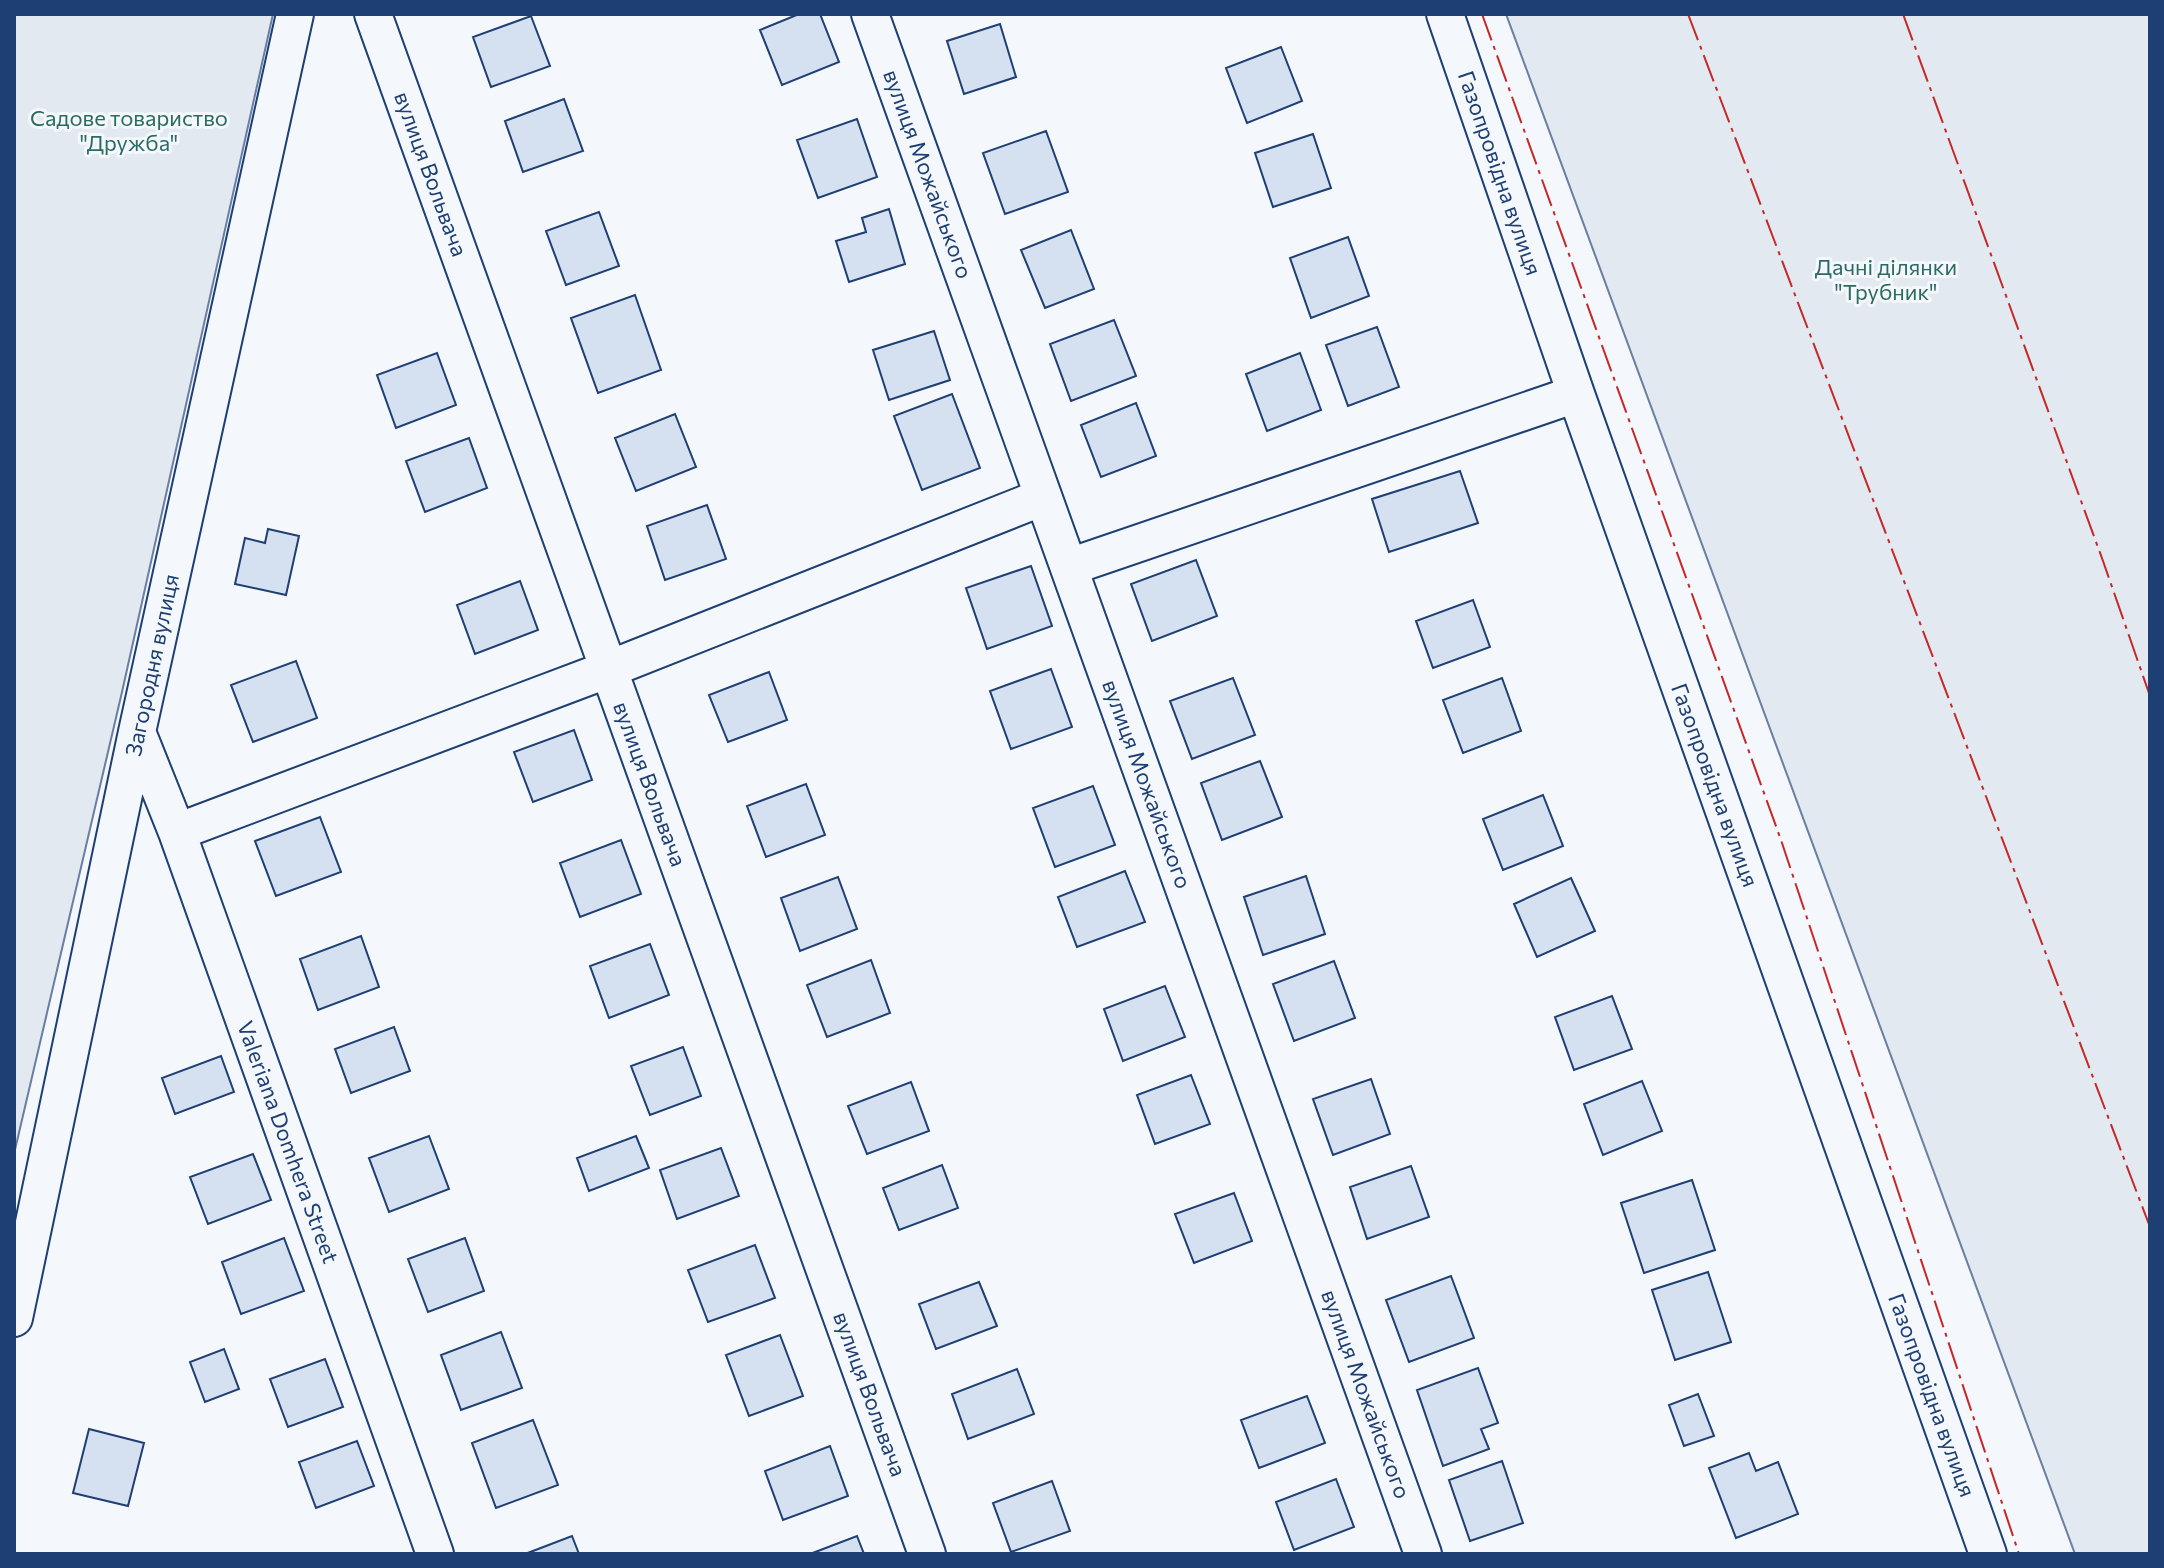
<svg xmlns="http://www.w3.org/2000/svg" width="2164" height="1568" font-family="Commissioner,sans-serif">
  <rect width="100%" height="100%" fill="#f4f7fb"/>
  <path fill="#e3e9f0" stroke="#687fa3" stroke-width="2" d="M14,14H273L122,692L14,1154Z
    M1506,14H2150V1554H2075Z"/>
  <path fill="#d5e0f0" stroke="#1d3f73" stroke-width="2" d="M799,14H820L839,62L782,85L760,30Z
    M531,16L550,66L491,87L473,37Z
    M1000,24L1016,77L964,94L947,41Z
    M1281,47L1302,101L1247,123L1226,68Z
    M564,99L583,151L523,172L505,121Z
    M857,119L877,177L818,198L797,140Z
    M1046,131L1068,192L1005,214L983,153Z
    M1313,134L1331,188L1273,207L1255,153Z
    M889,209L905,264L849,282L836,241L866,232L862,218Z
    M599,212L619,266L566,285L546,231Z
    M1071,230L1094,289L1045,308L1021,250Z
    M1348,237L1369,296L1311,318L1290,258Z
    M635,295L661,370L598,393L571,318Z
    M1114,320L1136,376L1071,401L1050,344Z
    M1377,327L1399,387L1348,406L1326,345Z
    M934,331L950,380L889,400L873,350Z
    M437,353L456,405L396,428L377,375Z
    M1300,353L1321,410L1267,431L1246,374Z
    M952,394L980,468L922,490L894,416Z
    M1136,403L1156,456L1101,477L1081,425Z
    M675,414L696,467L636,491L615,438Z
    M469,438L487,488L425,512L406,461Z
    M1460,471L1478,523L1389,552L1372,499Z
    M707,505L726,559L665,580L647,526Z
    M268,529L299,536L286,595L235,584L245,538L265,543Z
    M1196,560L1217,616L1152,641L1131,584Z
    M1031,566L1052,626L987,649L966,588Z
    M520,581L538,630L475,654L457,605Z
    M1473,600L1490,647L1433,668L1416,621Z
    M296,661L317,718L253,742L231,685Z
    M1051,669L1072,727L1011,749L990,691Z
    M769,672L787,720L728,742L709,695Z
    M1233,678L1255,735L1192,759L1170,701Z
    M1502,678L1521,731L1463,753L1443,700Z
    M574,730L592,780L533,802L514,752Z
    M1260,761L1282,817L1222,840L1201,783Z
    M806,784L825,835L766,857L747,806Z
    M1093,786L1115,845L1055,867L1033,808Z
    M1543,795L1563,846L1503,870L1483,819Z
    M320,817L341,872L276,896L255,841Z
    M621,840L641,894L580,917L560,863Z
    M1125,871L1145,922L1077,947L1058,897Z
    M1306,876L1325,934L1263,955L1244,897Z
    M838,877L857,929L800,951L781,898Z
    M1571,878L1595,931L1537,957L1514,904Z
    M361,936L379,987L318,1010L300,959Z
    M650,944L669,995L609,1018L590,966Z
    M871,960L890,1013L827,1037L807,985Z
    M1334,961L1355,1018L1294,1041L1273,984Z
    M1165,986L1185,1037L1123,1061L1104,1009Z
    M1612,996L1632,1049L1574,1070L1555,1017Z
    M394,1027L410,1071L351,1093L335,1049Z
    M683,1047L701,1096L650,1115L631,1066Z
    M221,1056L234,1092L175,1114L162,1078Z
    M1191,1075L1210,1124L1155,1144L1137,1095Z
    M1371,1079L1390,1134L1333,1155L1313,1099Z
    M1642,1081L1662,1131L1603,1155L1584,1104Z
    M911,1082L929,1131L867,1154L848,1106Z
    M429,1136L449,1189L389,1212L369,1158Z
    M636,1136L649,1168L589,1191L577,1158Z
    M721,1148L739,1196L677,1219L660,1170Z
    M253,1154L271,1200L208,1224L190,1177Z
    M942,1165L958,1208L899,1230L883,1188Z
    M1411,1166L1429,1217L1367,1239L1350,1187Z
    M1692,1180L1715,1250L1644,1273L1621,1203Z
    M1234,1193L1252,1241L1194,1263L1175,1214Z
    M284,1238L304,1291L241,1314L222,1262Z
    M465,1238L484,1291L428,1312L408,1259Z
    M755,1245L775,1298L708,1322L688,1270Z
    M1708,1272L1731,1342L1675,1360L1652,1290Z
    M1451,1276L1474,1338L1409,1362L1386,1300Z
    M979,1282L997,1326L936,1349L919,1304Z
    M501,1332L522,1388L461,1410L441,1355Z
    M780,1335L803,1396L749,1416L726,1355Z
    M224,1349L239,1389L205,1402L190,1362Z
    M325,1359L343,1407L288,1427L270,1379Z
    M1478,1368L1498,1423L1481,1429L1489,1449L1443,1466L1417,1390Z
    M1017,1369L1034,1414L968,1439L952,1394Z
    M1698,1394L1714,1436L1684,1446L1669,1405Z
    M1307,1396L1325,1443L1259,1468L1241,1420Z
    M533,1420L558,1485L496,1508L472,1443Z
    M89,1429L144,1443L128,1506L73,1493Z
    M357,1441L374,1486L316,1508L299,1462Z
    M830,1446L848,1496L783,1520L765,1471Z
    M1749,1453L1756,1471L1778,1462L1798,1514L1736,1538L1709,1468Z
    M1502,1461L1523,1523L1470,1541L1449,1480Z
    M1336,1479L1354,1527L1294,1550L1276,1502Z
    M1052,1481L1070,1531L1011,1552L993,1503Z
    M572,1536L579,1554H525Z
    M857,1536L864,1554H810Z"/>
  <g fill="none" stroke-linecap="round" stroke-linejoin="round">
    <g stroke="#1d3f73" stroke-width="40">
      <path id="street" d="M373,14L927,1554
        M870,14L1423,1554
        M1445,14L1576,394L1988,1554
        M1069,567L1576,394
        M137,732L177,832L435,1554
        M177,832L609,669L1043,497
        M14,1318L137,732L295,14"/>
    </g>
    <use href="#street" stroke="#f4f7fb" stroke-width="36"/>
    <path stroke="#c62828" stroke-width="2" stroke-dasharray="28 6 4 6" stroke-linecap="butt" d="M1482,14L1781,840L2019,1554
      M1688,14L2150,1227
      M1903,14L2103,561L2150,696"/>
  </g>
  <g text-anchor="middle" stroke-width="6" stroke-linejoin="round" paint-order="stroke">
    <g font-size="22" fill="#2c6c60" stroke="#f4f7fb">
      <text x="129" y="126">Садове товариство<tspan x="129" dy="25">"Дружба"</tspan></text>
      <text x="1886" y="275">Дачні ділянки<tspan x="1886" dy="25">"Трубник"</tspan></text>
    </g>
    <g font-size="22" fill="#1d3f73" stroke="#f4f7fb">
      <text transform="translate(1500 173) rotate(71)" y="8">Газопровідна вулиця</text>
      <text transform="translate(431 174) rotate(70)" y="8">вулиця Вольвача</text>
      <text transform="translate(928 174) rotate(70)" y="8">вулиця Можайського</text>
      <text transform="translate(152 665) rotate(-78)" y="8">Загородня вулиця</text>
      <text transform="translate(650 784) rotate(70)" y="8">вулиця Вольвача</text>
      <text transform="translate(1147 784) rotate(70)" y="8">вулиця Можайського</text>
      <text transform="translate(1715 785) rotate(70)" y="8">Газопровідна вулиця</text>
      <text transform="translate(288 1142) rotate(70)" y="8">Valeriana Domhera Street</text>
      <text transform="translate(870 1394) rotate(70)" y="8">вулиця Вольвача</text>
      <text transform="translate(1366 1394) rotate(70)" y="8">вулиця Можайського</text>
      <text transform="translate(1932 1395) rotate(70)" y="8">Газопровідна вулиця</text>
    </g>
  </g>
  <rect width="2164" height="1568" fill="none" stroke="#1d3f73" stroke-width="32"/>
</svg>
